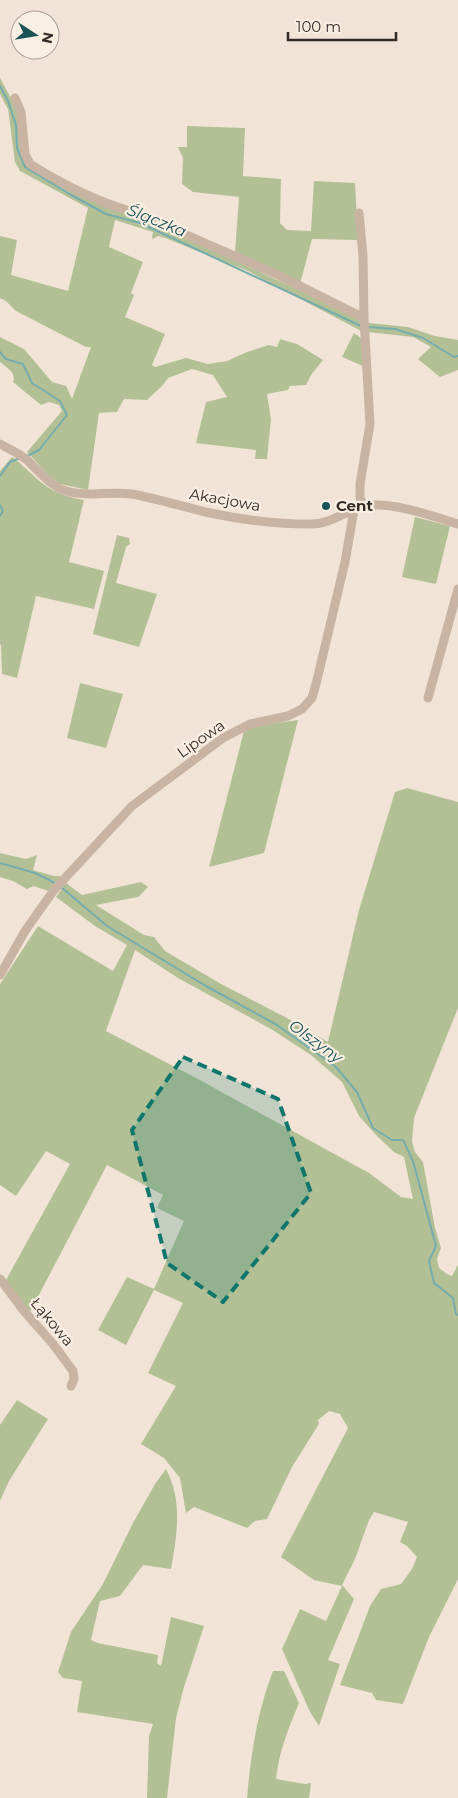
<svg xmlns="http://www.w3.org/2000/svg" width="458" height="1798" font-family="Montserrat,sans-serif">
  <rect width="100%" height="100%" fill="#f1e4d6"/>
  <path fill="#b3c096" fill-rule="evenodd" d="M0,78L18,111L25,163L359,318L363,332L248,271L165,238L158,236L153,239L152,237L153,232L115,220L109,247L143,262L131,293L134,295L125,317L165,334L152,365L155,367L186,358L208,364L227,361L247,352L269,345L277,347L280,339L297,344L323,360L311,375L306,385L290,386L288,390L267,394L271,419L267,459H255L256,450L196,443L206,402L227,397L213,375L192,369L168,378L162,386L147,400L124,399L117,412L99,413L88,490L60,484L49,476L27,452L62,411L59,405L49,402L41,405L13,382C17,373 7,368 0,362V337L24,349L52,382L66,386L72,399L91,347H86L16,311L6,301L0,298V236L17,240L11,275L68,291L88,208L20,171L15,162L8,109L0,94Z
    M187,126L245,128L243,176L281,179L280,223L287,230L311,231L314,181L355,183L358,240L312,239L300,284L235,252L239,197L193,192L182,184L183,158L178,147H187Z
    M369,323L408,327L435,336L458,340V370L440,377L418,359L431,347L413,337L368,332Z
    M354,333L362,339L363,366L342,357Z
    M12,457C21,463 28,471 36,478C50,491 66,497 84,500L69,562L104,571L94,609L36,596L17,678L2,674L1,645L0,644V471Z
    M415,517L450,526L436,584L402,577Z
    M117,535L129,538L130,544L126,547L116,583L157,594L139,647L93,634Z
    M80,683L123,694L106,748L67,738Z
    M298,720L264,853L209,867L244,731L254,726Z
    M407,788L458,802V1008L414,1118L412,1142L415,1152L423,1162L435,1228L441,1248L437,1259L439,1268L447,1274L452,1276L458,1265V1579L429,1637L403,1704L376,1700L372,1693L340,1685L370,1606L381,1589L401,1584L412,1569L417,1557L407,1546L400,1542L408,1522L374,1512L369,1520L355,1559L342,1585L354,1599L328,1660L340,1664L319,1726L310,1712L282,1649L300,1609L326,1621L342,1586L314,1580L281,1557L348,1428L340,1414L329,1411L318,1420L319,1424L292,1467L267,1519L255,1521L247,1528L194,1507L186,1513L180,1478L164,1458L141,1444L176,1386L148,1373L183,1303L154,1290L126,1345L98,1330L127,1277L154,1289L184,1221L157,1208L163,1195L107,1165L30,1312L6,1280L70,1164L46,1151L16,1196L0,1185V984L38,926L113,971L127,945L95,926L56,897L66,883L82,895L141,882L148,887L138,897L96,905L144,935L154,937L165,951L221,984L287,1018L328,1042L359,910L395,792ZM135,950L178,978L271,1029L311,1055L342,1082L359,1116L376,1135L394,1152L404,1157L413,1199L401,1197L369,1173L198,1079L106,1031Z
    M0,853L26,859L37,855L33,870L54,876H61L48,891L34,886L27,889L13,881L0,877Z
    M17,1400L48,1419L9,1481L0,1501V1425Z
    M166,1469C183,1501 177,1535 171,1569L143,1565L120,1596L100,1601L91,1640L98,1643L158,1655L157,1663L161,1666L171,1617L204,1626L184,1687L176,1718L167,1798H147L149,1736L153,1724L77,1712L82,1681L63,1678L58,1672L71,1632L103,1584L133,1523L155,1484Z
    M273,1671H284L299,1703C288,1730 279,1751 276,1779L305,1784L311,1783L309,1798H247C251,1753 257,1713 273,1671Z"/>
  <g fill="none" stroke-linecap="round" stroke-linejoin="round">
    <path stroke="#75adae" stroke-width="2" d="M0,86L8,101L16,125L17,148L25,167L71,195L106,214L140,223L361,326
      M368,327L395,329L423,338L454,357L458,356
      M0,352L6,359L23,364L32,383L60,401L67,415L39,450L27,456
      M0,476L10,462L20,458
      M0,505L3,511L0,516
      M0,863L35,873L55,883
      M61,887L107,926L206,986L277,1025L336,1067L357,1092L373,1128L392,1140H403L413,1161L436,1246L429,1261L434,1283L453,1298L456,1314L458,1315"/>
    <path stroke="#c9b3a2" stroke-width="9" d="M15,98L21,112L25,154L30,164C62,184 97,202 134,212L278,275L364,318L370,424L360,484V499L365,507
      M359,213L363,256L364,318
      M0,444C9,449 19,453 27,460C40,472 51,488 70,492C90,497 112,491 132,494C158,499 184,507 210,513C243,520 278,524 311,524C331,524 347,510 365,506C391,501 433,516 458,524
      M428,698L458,589
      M0,975L25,931L54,890L132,806L223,738L250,724L288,716L302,709L312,698L317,680L345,562L354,510
      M0,1279L24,1311L53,1344L73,1371L74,1379L71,1386"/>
  </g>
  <path fill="#0f766e" fill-opacity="0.2" stroke="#0f766e" stroke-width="4" stroke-dasharray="10 6" stroke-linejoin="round" d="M183,1057L278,1099L311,1193L223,1302L167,1263L132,1130Z"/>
  <circle fill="#1a5255" stroke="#f9eee2" stroke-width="2" cx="326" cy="506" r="5"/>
  <g text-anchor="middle" stroke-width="4.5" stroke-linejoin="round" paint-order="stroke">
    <g font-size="15" fill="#332925" stroke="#f9eee2">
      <text transform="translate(225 500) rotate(10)" y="5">Akacjowa</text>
      <text transform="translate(201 739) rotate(-35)" y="5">Lipowa</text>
      <text transform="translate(52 1322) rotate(50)" y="5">Łąkowa</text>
    </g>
    <g font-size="15" font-weight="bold" fill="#332925" stroke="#f9eee2" text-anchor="start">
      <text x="336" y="511">Cent</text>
    </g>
    <g font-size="16" font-style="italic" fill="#1a5255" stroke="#f9eee2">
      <text transform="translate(157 220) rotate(22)" y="6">Ślączka</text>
      <text transform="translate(316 1041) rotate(36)" y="6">Olszyny</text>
    </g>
  </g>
  <g transform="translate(35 35) rotate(102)"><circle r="24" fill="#f9eee2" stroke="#aa9f96"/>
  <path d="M0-4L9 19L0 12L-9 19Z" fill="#1a5255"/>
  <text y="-8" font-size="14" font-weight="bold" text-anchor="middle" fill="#332925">N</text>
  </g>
  <path d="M288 32v8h108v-8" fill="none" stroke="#332925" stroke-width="2.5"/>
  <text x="296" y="32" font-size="15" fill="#332925" stroke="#f9eee2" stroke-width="4" paint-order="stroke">100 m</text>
</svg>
